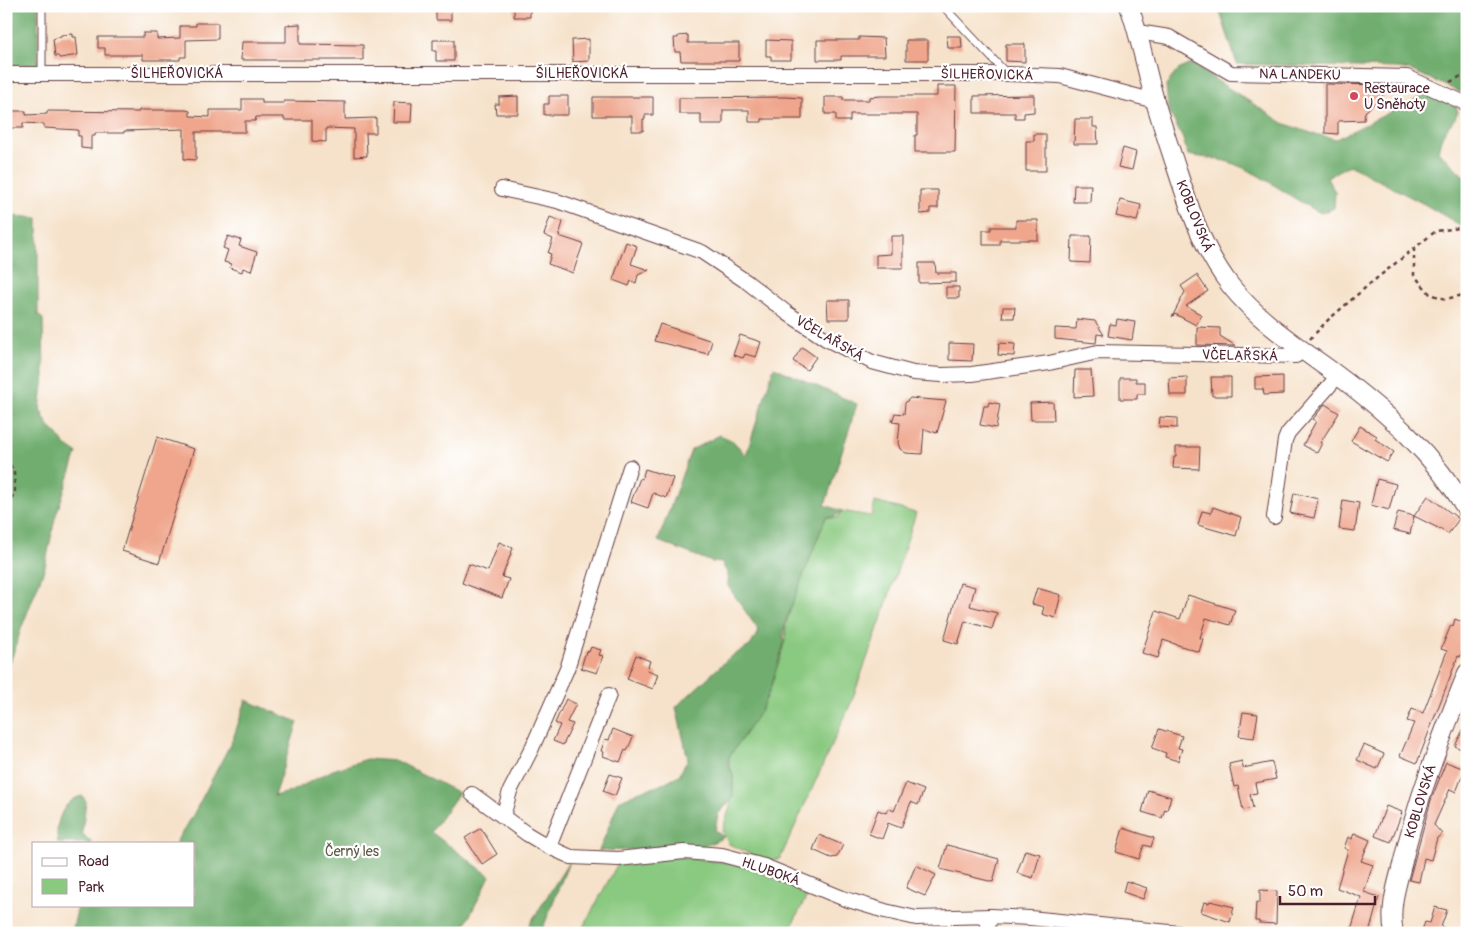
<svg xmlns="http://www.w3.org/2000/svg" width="1473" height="939" font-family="Pangolin,sans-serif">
  <rect width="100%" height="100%" fill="#fff"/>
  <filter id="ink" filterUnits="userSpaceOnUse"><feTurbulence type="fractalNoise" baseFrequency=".02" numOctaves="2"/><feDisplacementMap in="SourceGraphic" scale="10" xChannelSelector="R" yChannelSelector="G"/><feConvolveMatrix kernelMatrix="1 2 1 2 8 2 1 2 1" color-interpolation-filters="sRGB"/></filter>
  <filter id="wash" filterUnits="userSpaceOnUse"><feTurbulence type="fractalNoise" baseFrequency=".0096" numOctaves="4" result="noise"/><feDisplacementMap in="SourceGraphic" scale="20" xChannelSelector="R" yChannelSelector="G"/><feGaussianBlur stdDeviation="1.12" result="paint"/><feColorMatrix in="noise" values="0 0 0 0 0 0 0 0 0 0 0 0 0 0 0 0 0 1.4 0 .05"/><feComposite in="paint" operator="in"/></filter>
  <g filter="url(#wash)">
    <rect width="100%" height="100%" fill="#f6e2ca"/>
    <path fill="#8ac980" stroke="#6a7456" d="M875,502L916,513L883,614L851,703L780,859L765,861L729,844L722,831C728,813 735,796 733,776C732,769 728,765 729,757L760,712L780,659L785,638L786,624L793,601L826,517L837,518L842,511L870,516L872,515Z
      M679,857L732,863L757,870L806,894L807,896L788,933H580L618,863Z"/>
    <path fill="#6fad6e" stroke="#5c664c" d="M6,6H38V65H6Z
      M1218,6H1467V95L1410,70L1398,68L1237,64Z
      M1191,64L1283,123L1311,133L1336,139L1429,93L1457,107C1459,118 1451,122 1445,131C1441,137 1440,144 1438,151L1467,179V229L1424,204L1349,165L1327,177L1335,192L1334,208L1321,213C1291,199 1266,176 1234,164C1220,158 1203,158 1188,155L1183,139L1168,109L1166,85L1178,70Z
      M6,215L38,218V315L43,319L44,377L40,409L49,427L57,434L65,445L77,453L55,518L45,567L21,629L6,675Z
      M774,367L857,404L825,505L842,511L834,517H826L785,623L783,638L785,640L770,690L760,712L729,757L728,764L733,775V798L718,814L715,831L724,837L697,850L679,848L599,851L619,801L640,791L658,786L679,775L688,759L676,707L730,657L750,646L759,631L728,586V575L722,563L712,562L658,541L691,450L720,435L733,441L746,455Z
      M246,700L298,722L274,796L290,792L333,770L367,759L397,761L459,793L431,832L490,876L461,933H72L78,905H194V843H175L191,819L233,739Z
      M82,796L86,801L82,833L92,843H58C54,825 62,800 82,796Z
      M569,862L541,933H524Z"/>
    <g id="blocks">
      <path fill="#efa68c" d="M514,6H530V17H514Z
        M436,9H451V20H436Z
        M196,23H218V39L186,40V57H180V60H143V55H105V48H98V37H143V33H157V39L180,38V26H196Z
        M300,24V44L363,45V60H241L242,42H286V25Z
        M73,34V37H76L78,55L60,58L58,56H55L53,39L61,36V35Z
        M688,35V43H739V61H681L680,52H675L674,38H678V36Z
        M947,36H961L962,48H948Z
        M859,37L884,38L885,56H841V60H817V40H859Z
        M589,39V61L573,62L572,40Z
        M433,40H454V61H436V51H433Z
        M766,40L791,41V60H771V56H766Z
        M906,40H928V60H906Z
        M1006,44H1025V62L1006,61Z
        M1325,84L1394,85L1365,112L1364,120L1338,121V134L1325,133Z
        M937,86H956L955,152H915V135H917V114H850V121H836V114H825V97H843V100H869V97L881,96H937Z
        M1034,95V112L1024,113V118H1015V113H974V96Z
        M518,96V114H496L495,104H499V97Z
        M549,96H568V115H544V104H549Z
        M593,97H653V115H645V119H643V131H632V116H593Z
        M785,97L802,98V119H762V122H749V110H723V124H701V114H679V98Z
        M242,99H262V103H284V101L345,102V119L376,118V133H366L367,156L354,157V129L326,128V142L312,141V120H284V117H256L255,121H245V132H196V160L184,159V129L124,131V133H95V136H91V149L81,148V136H78V130L44,128V124L23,123V128H6V111H26V115L47,114V111L139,112V110H186L190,111V116L210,117V110H242Z
        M394,102L412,103L411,122H393Z
        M1075,119H1093V127H1097L1098,144H1074Z
        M1034,134H1046V171H1026V141H1034Z
        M1123,148L1136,152L1132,170L1118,167Z
        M1074,185H1091L1090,202H1073Z
        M920,190H938V208H930V213L920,214Z
        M1120,200L1141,205L1137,221L1116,216Z
        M550,217L563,222L559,236L583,244L573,273L548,264L551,254L548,253L553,239L544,235Z
        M1016,220H1038V240H1000V245H983V230H991V227H1016Z
        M228,236L241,240L239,246L257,252L251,271L243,268L242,272L230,268L231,264L224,262L228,250L223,248Z
        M891,236H903V268H876V255L891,254Z
        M1072,236H1091L1090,263L1071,262Z
        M626,242L637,246L631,264L649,270L638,275L636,283L631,281L629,286L613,280Z
        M919,263H935L936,273H956V282L919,283Z
        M1197,275L1208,291L1186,306L1202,315L1196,325L1175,314L1172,317L1185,292L1181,286Z
        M946,287H959V298H946Z
        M827,300H849V319H828Z
        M1003,307H1015L1014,318H1002Z
        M1077,319L1095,321L1104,335L1097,334L1096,343L1055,339V328L1076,329Z
        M1117,319L1135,322L1132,340L1108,336L1110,324L1116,325Z
        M660,324L712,341L708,354L654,341Z
        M1197,327L1220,328V336L1236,346L1197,345Z
        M740,335L761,342L756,357L745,354L743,358L733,355Z
        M949,343L973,344L972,361L949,360Z
        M999,343L1015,344L1014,356L998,355Z
        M802,347L816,357L807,370L793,361Z
        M1075,370H1091L1093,396L1074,397Z
        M1283,376V394L1264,395L1263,389H1255V377Z
        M1187,377V395H1170L1169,378Z
        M1211,377H1231V396H1212Z
        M1120,378H1136V382H1145V394H1137V399H1120Z
        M910,398L946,401L937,433L924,429L922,454L906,453L900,449L898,443L900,423L892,422L895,413L904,414L905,403Z
        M989,402L1000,404L996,428L980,425L984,406H988Z
        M1053,402L1054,420H1031L1030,403Z
        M1325,404L1339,413L1320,443H1322L1317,453L1303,445L1316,421L1313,419Z
        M1160,417L1177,418V428L1159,427Z
        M1360,426L1377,436L1375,439L1394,452L1387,462L1351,441Z
        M157,437L194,449L159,563L122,551Z
        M1176,447H1200L1199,469L1173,468L1174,457H1176Z
        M645,469L673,478L666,498L653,493L648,508L631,502L640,478L642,479Z
        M1377,479L1396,484L1389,510L1371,505Z
        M1294,493L1318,499L1314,518L1290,513Z
        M1428,496L1459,519L1448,534L1440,528V529L1414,516Z
        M1343,500L1359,503L1355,531L1339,529Z
        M1213,507L1241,517L1236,536L1198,525L1202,511L1211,513Z
        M1398,512L1414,516L1410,534L1393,530Z
        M499,542L513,548L502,577L509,579L502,598L462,583L469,564L488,571Z
        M960,583L975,587L970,606L997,613L992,629L965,621L958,644L944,640Z
        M1037,588L1061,595L1055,618L1042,614L1044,607L1032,604Z
        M1188,595L1235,610L1230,625L1206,618L1200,638L1203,639L1199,652L1163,640L1158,658L1142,653L1156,611L1180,619Z
        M1455,619L1467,624V640L1460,657L1458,656L1417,763L1400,756L1414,723L1407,721L1412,709L1423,713L1447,651L1441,649L1451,625L1453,626Z
        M591,647L601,650L599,655L603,656L597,673L581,668L586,651L589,652Z
        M636,655L650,661L647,670L658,674L653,689L627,679Z
        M566,699L576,704L567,722L573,724L563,745L553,741L560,725L555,723Z
        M1243,712L1258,714L1254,738L1239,736Z
        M1467,722V752L1455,746Z
        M613,729L633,737L627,751L625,750L620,762L603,756L604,752L601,751L605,739L609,740Z
        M1159,729L1182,736L1178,748L1182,749L1178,761L1165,757L1166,753L1152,748Z
        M1364,745L1384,754L1377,769L1357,760Z
        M1242,761L1243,768L1272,762L1276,779L1255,783L1257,793L1250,794L1253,808L1243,810L1238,786L1234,787L1229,764Z
        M1446,762L1465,769L1456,792L1450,789L1434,825L1442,834L1437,838L1431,860L1424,858L1419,882L1409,880L1431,800Z
        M610,774L622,778L615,796L603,791Z
        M906,783L924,790L918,805L911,802L901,828L888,823L882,839L869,834L878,810L886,813L888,808L894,811Z
        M1148,790L1171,797L1167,810L1165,809L1162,818L1142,812Z
        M1386,806L1402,812L1391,842L1375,836Z
        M481,828L497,854L482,864L465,838Z
        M1123,828L1154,838L1151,847L1144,845L1139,859L1116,852Z
        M1354,833L1370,840L1361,861L1373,865L1364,892L1379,897L1369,933H1350L1361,897L1337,888L1348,850L1344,848L1348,837L1352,839Z
        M819,835L843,845L837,857L831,858L813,850Z
        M947,845L999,859L993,882L940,869Z
        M1025,850L1040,854L1033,878L1017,873Z
        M916,865L936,875L925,896L906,888Z
        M1126,881L1147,888L1143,899L1123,892Z
        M1260,890L1277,891L1276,924L1259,923V921H1255L1256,902L1260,903Z
        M1210,901L1234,907L1230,922L1201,912L1204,902L1209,903Z
        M1435,907L1447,910L1441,927L1453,931L1452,933H1421L1425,922L1430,923Z"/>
    </g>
  </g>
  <g filter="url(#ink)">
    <use href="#blocks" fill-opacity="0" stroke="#643c43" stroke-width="1"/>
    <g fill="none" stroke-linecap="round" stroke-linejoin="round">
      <g stroke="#643c43" stroke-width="9">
        <path id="service" d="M42,6V73
          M943,6L1007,74"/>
      </g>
      <g stroke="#643c43" stroke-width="16">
        <path id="minor" d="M1138,32L1169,37L1231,73L1407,77L1467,104
          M6,74H1008L1060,76L1155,101
          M502,189L557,201L702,252L747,282L787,313L826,339L872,362L913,373L942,375L972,374L1049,363L1098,352L1296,356L1302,349
          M1274,517L1285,440L1288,433L1338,376
          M472,794L527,834L549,847L571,857L618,859L684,852L722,855L764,866L845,899L885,911L916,918L991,916L1030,918L1179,933
          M503,817L510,791L532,748L567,669L630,467
          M549,847L609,695
          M986,933L991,916"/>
      </g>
      <g stroke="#643c43" stroke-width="20">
        <path id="tertiary" d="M1129,6C1140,37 1146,69 1155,101C1162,125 1170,149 1178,173C1191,213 1204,251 1230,285C1258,321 1300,348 1337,375C1389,414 1433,454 1467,510
          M1394,933C1389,910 1396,887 1402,865C1417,798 1442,736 1467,673"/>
      </g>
      <path stroke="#643c43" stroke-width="2.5" stroke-dasharray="4 4" stroke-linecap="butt" d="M1450,82L1467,73
        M1414,248V275L1430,294L1446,299L1467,294
        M1310,339L1328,320L1372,282L1436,231L1459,228L1467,234
        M6,458L14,472L15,493L6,505"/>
      <use href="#service" stroke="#fff" stroke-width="7"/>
      <use href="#minor" stroke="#fff" stroke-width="14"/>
      <use href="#tertiary" stroke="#fff" stroke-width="18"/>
    </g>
  </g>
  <circle fill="#d1495b" stroke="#fff" stroke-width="2" cx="1354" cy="96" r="5"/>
  <g text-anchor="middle" stroke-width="4.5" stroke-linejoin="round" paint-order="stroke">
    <g font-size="14" fill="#4a1f2b" stroke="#fff">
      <text x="177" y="78">ŠILHEŘOVICKÁ</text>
      <text x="582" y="78">ŠILHEŘOVICKÁ</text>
      <text transform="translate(987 74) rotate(1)" y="5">ŠILHEŘOVICKÁ</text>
      <text transform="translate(1300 74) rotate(1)" y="5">NA LANDEKU</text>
      <text transform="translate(1195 216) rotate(68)" y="5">KOBLOVSKÁ</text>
      <text transform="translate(830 338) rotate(30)" y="5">VČELAŘSKÁ</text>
      <text transform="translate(1240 355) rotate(1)" y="5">VČELAŘSKÁ</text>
      <text transform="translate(1420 801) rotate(-73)" y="5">KOBLOVSKÁ</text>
      <text transform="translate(771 871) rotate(19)" y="5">HLUBOKÁ</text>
    </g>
    <g font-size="14" fill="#4a1f2b" stroke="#fff" text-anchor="start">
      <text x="1364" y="93">Restaurace<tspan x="1364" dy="16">U Sněhoty</tspan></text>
    </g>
    <g font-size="14" fill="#605a49" stroke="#fff">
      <text x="352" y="856">Černý les</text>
    </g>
  </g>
  <rect width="1473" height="939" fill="none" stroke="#fff" stroke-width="25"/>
  <rect x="32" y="842" width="162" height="65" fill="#ffffff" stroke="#b7a5aa"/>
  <rect x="42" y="858" width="25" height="8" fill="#ffffff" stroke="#b7a5aa"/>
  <text x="78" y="866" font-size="15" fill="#4a1f2b">Road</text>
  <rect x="42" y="879" width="25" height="15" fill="#8ac980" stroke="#b7a5aa"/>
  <text x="78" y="892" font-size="15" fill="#4a1f2b">Park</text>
  <path d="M1280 896v8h95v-8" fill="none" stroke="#4a1f2b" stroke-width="2.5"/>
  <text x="1288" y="896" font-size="15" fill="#4a1f2b" stroke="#ffffff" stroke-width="4" paint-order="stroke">50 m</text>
</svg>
